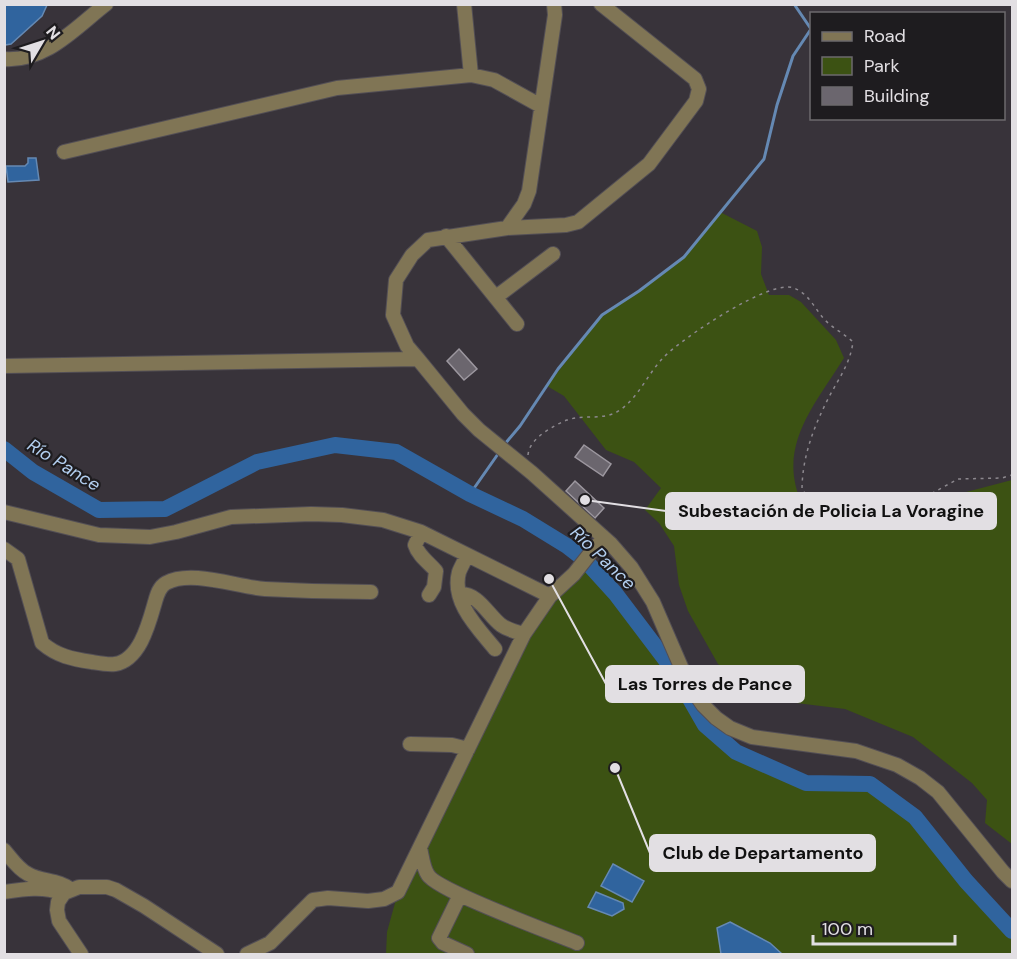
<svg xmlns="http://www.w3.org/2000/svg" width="1017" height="959" font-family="'DM Sans',sans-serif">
  <rect width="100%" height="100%" fill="#38333a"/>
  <path fill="#3c5213" d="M720,212L757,231L762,247L761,274L769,295H789L801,302L836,340L844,358C814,406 775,448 803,506L854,515L904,512L951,496L1012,480V844L985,823L987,800L972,783L913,737L845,709L764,699L718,664L688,611L679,585L674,546L659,523L645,510L661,488L634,462L606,450L564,396L547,386L602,315L639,291L684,257Z
    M585,560L615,593L674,671L705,725L735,752L806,783L870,784L915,817L966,881L1012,931V954H386L387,932L398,892L524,634Z"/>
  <path fill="#30649e" stroke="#6589b3" stroke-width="1.5" d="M5,4H47V5L42,16L11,44L5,45Z
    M28,158H36L39,180L8,182L6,166H25L28,163Z
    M613,864L644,881L632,902L601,886Z
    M596,892L623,903L624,909L612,916L588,907Z
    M730,922L770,943L782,954H721L717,928Z"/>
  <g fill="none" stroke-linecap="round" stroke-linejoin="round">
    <path stroke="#6589b3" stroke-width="3" d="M504,445L520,426L558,369L602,315L639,291L684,257L764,159L777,105L793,56L811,29L794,4
      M470,494L498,454"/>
    <path stroke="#30649e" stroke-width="16" d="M4,449L33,472L99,510L165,509L257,462L335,445L396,452L470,494L523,519L567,546L585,560L615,593L674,671L705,725L736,752L806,783L870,784L915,817L966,881L1012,931"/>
  </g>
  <path fill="#6b666e" stroke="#9c979f" stroke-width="1.5" d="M459,349L477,369L464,380L447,361Z
    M584,445L611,464L603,476L575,457Z
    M575,481L604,508L595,518L566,491Z"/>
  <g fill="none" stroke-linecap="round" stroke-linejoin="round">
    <g stroke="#534f55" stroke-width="16">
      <path id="minor" d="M464,4L471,75
        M4,59C46,62 75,28 106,4
        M64,152L337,88L471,75L494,80L541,106
        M507,228L566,225L578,222L649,164L696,101L699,89L695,79L601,4
        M446,236L517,324
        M496,297L553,254
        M418,359L407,346L393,315L396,280L412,255L428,240L507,228L524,204L529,191L555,15L554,4
        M4,366L418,359L463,414L479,430L532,473L611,544L631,567L653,602L688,683L703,705L716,718L730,728L752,737L856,751L897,765L920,778L938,792L1003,872L1012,881
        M4,512L99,535L150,537L176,532L231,517L311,514L342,515L383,520L421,532L550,596
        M421,532L415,545C418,555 429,563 436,571L434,587L429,595
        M4,549L18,559L42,643C57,656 72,659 92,662C98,663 108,665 115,664C140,660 149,623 155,602C157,595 159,587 166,583C191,569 237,587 265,589C300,591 335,592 371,592
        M467,555C465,560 461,567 459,572C451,602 478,628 495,649
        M460,594C478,593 488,615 501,625C508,630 516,632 524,634
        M410,744L452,745L468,749
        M420,848C422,856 423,868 428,875C438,891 553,933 577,943
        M4,850C11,858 18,869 28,874C42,882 58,879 72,890
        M4,892C24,889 43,886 62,893
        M460,895L439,938L443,943L467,954
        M81,954L59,921L57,910L58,902L64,893L79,887H107L116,890L144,906L217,954
        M247,954L270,943L313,900L328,898L368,901L384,899L398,892L524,634L550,596L574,574L596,546L604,540"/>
    </g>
    <path stroke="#8c888e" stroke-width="1.5" stroke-dasharray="3 4.5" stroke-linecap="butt" d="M528,455C529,445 536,439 543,433C551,428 559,423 567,420C585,414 605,421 620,410C639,397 648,373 664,357C681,339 771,278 794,288C811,295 815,311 828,323C836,330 846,335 853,342C850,364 839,378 829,397C814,426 802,457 802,490L812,500L826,503L845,502L891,508L918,501L958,479L1002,478L1012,475"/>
    <use href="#minor" stroke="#807555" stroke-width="14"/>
  </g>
  <g text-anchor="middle" stroke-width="4.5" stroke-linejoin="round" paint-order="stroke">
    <g font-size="18" font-style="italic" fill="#b3cff0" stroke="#1e1c1f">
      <text transform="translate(64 465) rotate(32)" y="6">Río Pance</text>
      <text transform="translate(603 558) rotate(44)" y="6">Río Pance</text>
    </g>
  </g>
  <path fill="none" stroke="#e2dfe3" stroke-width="2" d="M585 500L666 511M549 579L606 684M615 768L650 853"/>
  <g fill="#e2dfe3" stroke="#1e1c1f" stroke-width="2">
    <circle cx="585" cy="500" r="6"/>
    <circle cx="549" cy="579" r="6"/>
    <circle cx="615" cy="768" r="6"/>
  </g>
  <g fill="#e2dfe3" stroke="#e2dfe3" stroke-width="2">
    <rect x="666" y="493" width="330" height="36" rx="6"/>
    <rect x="606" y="666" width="198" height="36" rx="6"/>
    <rect x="650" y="835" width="225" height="36" rx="6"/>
  </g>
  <g font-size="18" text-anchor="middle" font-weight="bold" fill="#111">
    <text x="831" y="517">Subestación de Policia La Voragine</text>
    <text x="705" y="690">Las Torres de Pance</text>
    <text x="763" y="859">Club de Departamento</text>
  </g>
  <rect width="1017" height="959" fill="none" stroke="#e2dfe3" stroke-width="12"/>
  <rect x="810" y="12" width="195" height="108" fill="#1e1c1f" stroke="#6c6a6d" stroke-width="1.5"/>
  <rect x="822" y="32" width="30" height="9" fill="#807555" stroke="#6c6a6d" stroke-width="1.5"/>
  <text x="864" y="42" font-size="18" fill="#e2dfe3">Road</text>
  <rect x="822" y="57" width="30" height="18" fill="#3c5213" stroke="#6c6a6d" stroke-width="1.5"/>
  <text x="864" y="72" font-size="18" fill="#e2dfe3">Park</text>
  <rect x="822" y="87" width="30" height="18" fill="#6b666e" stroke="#6c6a6d" stroke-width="1.5"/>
  <text x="864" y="102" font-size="18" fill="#e2dfe3">Building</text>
  <g transform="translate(42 42) rotate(51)" stroke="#1e1c1f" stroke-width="4.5" paint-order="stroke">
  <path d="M0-4.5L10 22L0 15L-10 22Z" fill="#e2dfe3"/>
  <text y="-9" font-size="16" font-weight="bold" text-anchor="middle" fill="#e2dfe3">N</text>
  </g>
  <path d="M813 935v9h142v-9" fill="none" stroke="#e2dfe3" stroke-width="3"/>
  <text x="822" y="935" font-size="18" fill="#e2dfe3" stroke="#1e1c1f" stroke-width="4.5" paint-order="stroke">100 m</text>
</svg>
